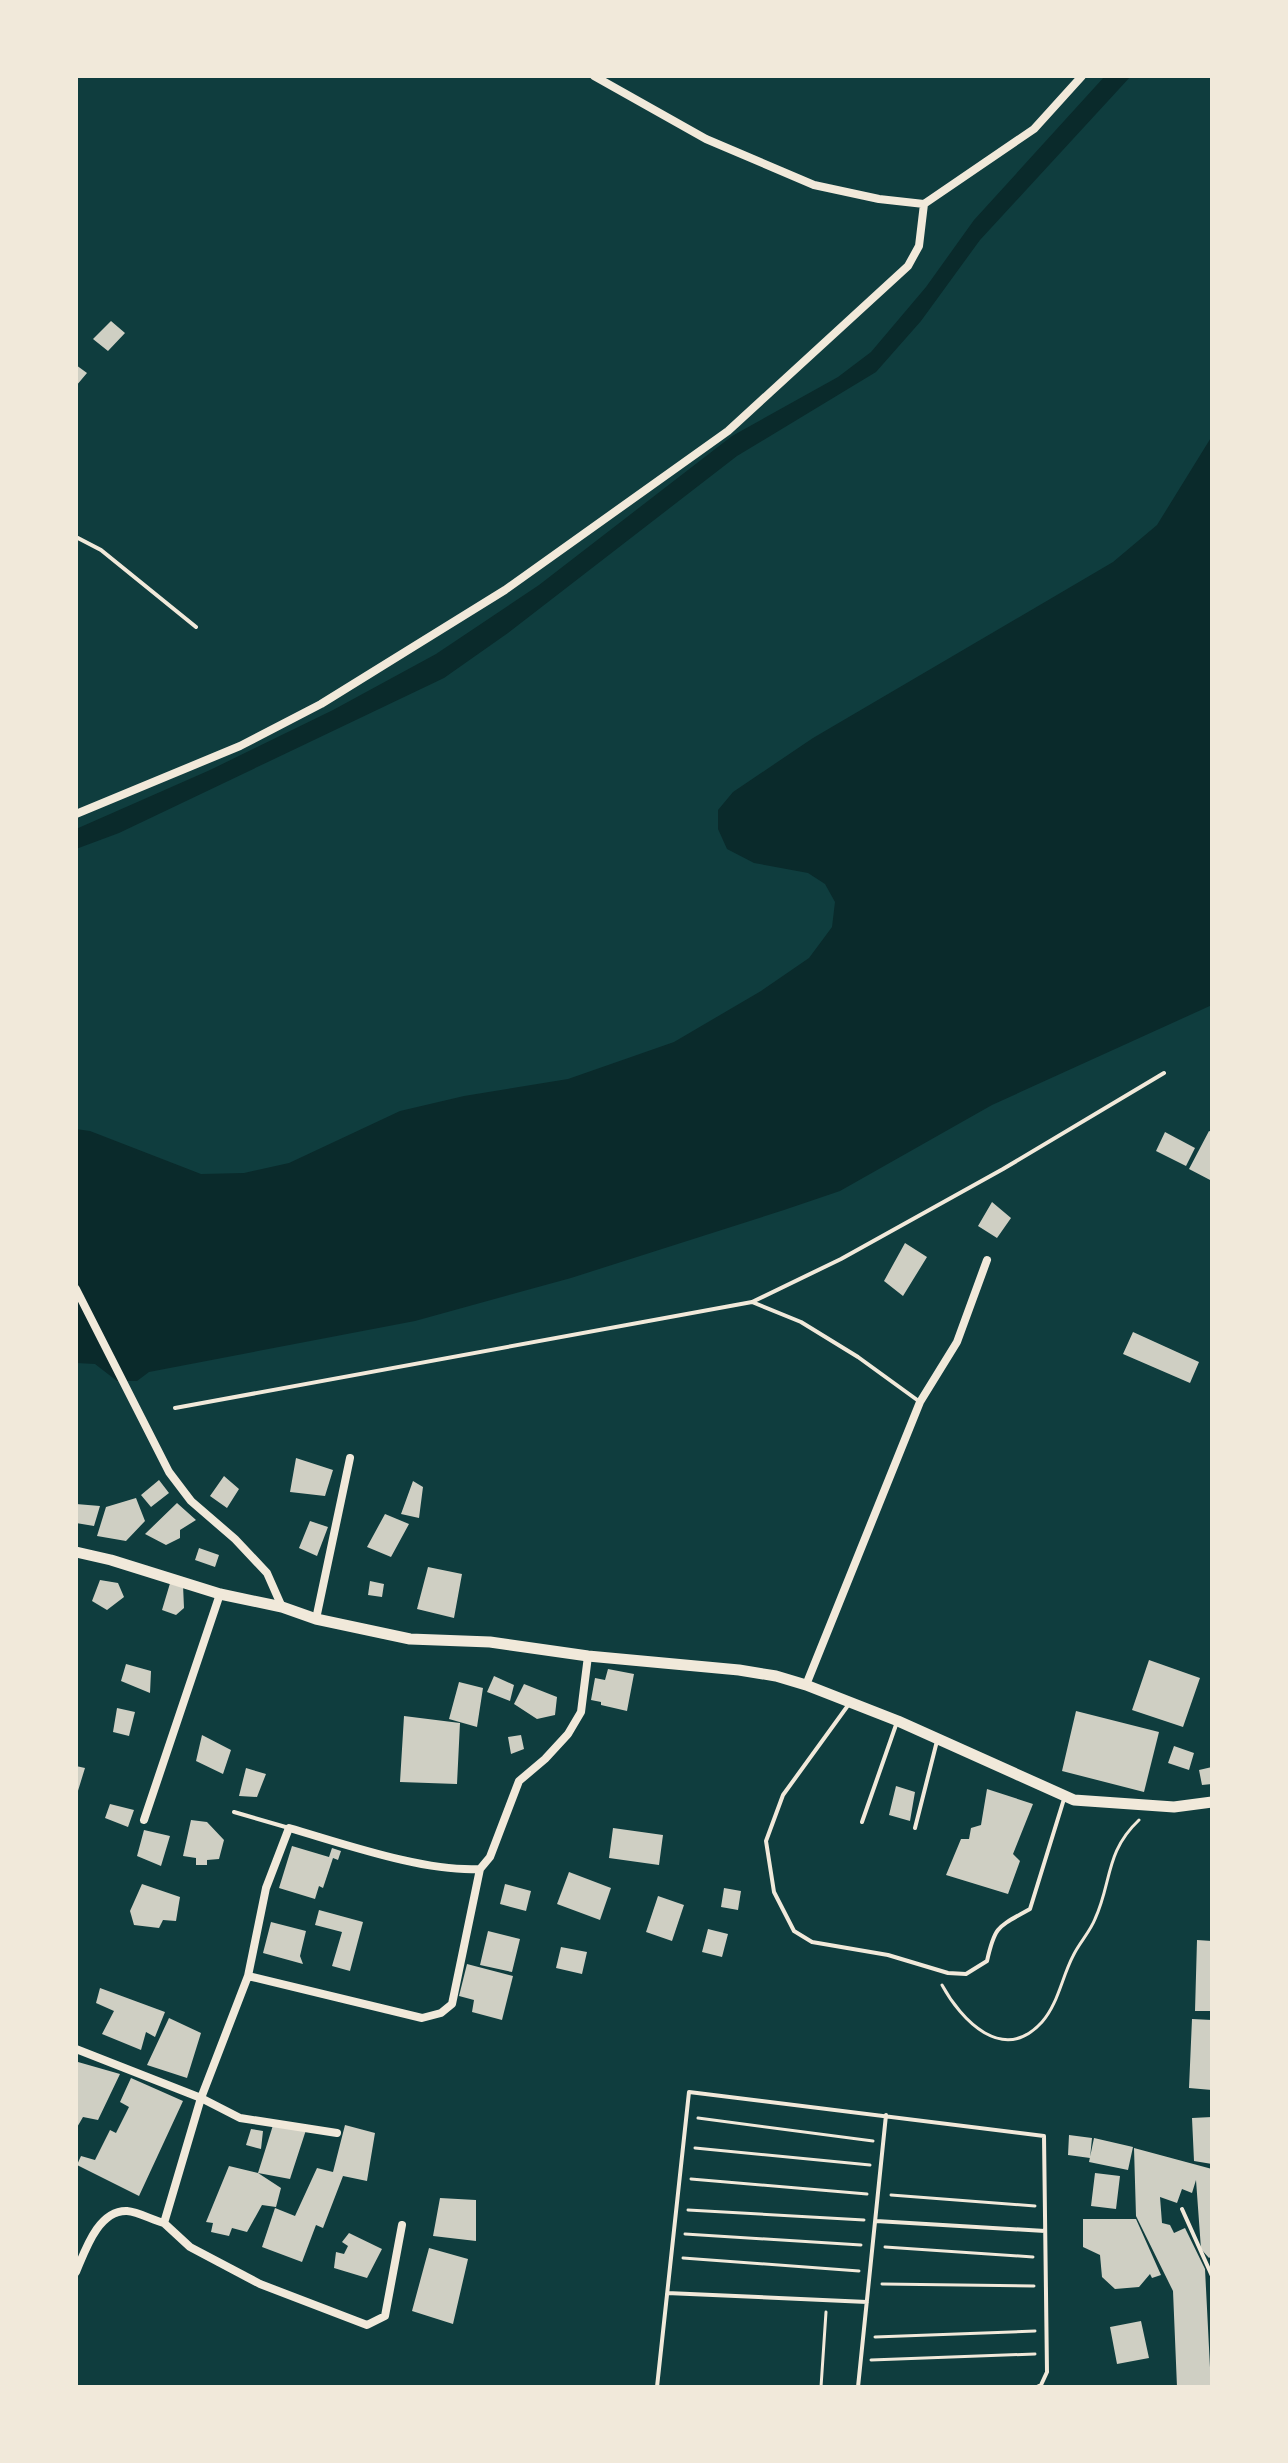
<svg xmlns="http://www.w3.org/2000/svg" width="1288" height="2463" font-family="'DM Sans',sans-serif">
  <rect width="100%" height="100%" fill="#0f3d3e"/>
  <path fill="#0a2a2b" d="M1105,76H1131L980,240L921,321L876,372L737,456L508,633L444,678L119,833L76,849V829L210,770L333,710L436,654L539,585L732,436L838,377L871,352L926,287L974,220Z
    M1212,436V1005L992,1105L840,1191L784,1210L571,1278L415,1321L149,1372L137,1381H117L95,1364L76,1363V1129L90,1131L201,1174L244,1173L289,1163L400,1111L464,1096L568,1079L674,1042L761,991L809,958L832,927L835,902L825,884L808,873L754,863L727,849L718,829V810L733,792L813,738L1113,562L1157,525Z"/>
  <path fill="#cfcfc3" d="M111,321L125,333L108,351L93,339Z
    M76,365L87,373L76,386Z
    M1209,1131L1212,1132V1181L1189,1169Z
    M1165,1132L1195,1148L1186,1166L1156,1151Z
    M992,1202L1011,1218L997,1238L978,1226Z
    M905,1243L927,1257L903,1296L884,1281Z
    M1133,1332L1199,1362L1190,1383L1123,1354Z
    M296,1458L333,1470L325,1496L290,1492Z
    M224,1476L239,1489L227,1508L210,1496Z
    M159,1480L169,1493L151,1507L141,1495Z
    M413,1481L423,1487L419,1518L401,1514Z
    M136,1498L145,1521L126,1541L97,1536L106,1507Z
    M177,1503L196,1520L180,1530V1538L166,1545L145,1534Z
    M76,1504L100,1506L94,1526L76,1523Z
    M385,1514L409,1524L391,1557L367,1547Z
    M310,1521L328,1527L317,1556L299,1548Z
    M199,1548L219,1555L215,1567L195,1560Z
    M428,1567L462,1574L454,1618L417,1609Z
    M100,1580L118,1583L124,1597L107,1610L92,1601Z
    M171,1580L183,1585L184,1608L176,1615L162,1610Z
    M370,1581L384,1584L382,1597L368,1595Z
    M1149,1660L1200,1678L1183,1727L1132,1710Z
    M126,1664L151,1671L150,1693L121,1681Z
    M608,1669L634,1674L627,1711L601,1705V1702L591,1700L595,1678L605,1680Z
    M494,1676L514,1685L510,1701L487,1692Z
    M459,1682L483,1688L477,1727L449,1719Z
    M524,1684L557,1697L555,1715L537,1719L514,1704Z
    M117,1708L135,1712L129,1736L113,1732Z
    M1076,1711L1159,1732L1144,1792L1062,1771Z
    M404,1716L460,1723L457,1784L400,1782Z
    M202,1735L231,1750L223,1774L196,1761Z
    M521,1735L524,1749L511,1754L508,1737Z
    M1174,1746L1194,1753L1189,1770L1168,1763Z
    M76,1766L85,1768L77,1794H76Z
    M1212,1767V1784L1202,1785L1199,1770Z
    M246,1768L266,1774L257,1797L239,1796Z
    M896,1786L915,1792L910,1821L889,1815Z
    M987,1789L1033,1804L1013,1854L1020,1861L1008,1894L946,1875L961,1839H969L971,1828L981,1825Z
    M110,1804L134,1810L128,1827L105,1818Z
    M191,1820L207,1822L224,1840L219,1859L207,1860V1865H196V1858L183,1856Z
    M613,1828L663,1835L659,1865L609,1858Z
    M144,1830L170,1836L161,1866L137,1856Z
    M292,1846L329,1857L332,1848L341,1851L338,1860L333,1858L323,1888L319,1886L315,1899L279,1888Z
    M569,1872L611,1888L600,1920L557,1904Z
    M142,1884L180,1897L176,1921L163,1920L159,1928L134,1925L130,1911Z
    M505,1884L531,1891L526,1911L500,1904Z
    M724,1888L741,1891L738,1910L721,1907Z
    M658,1896L684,1905L672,1941L646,1932Z
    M319,1910L363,1922L350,1971L332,1966L342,1932L315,1925Z
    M271,1922L306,1931L300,1956L303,1964L263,1953Z
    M708,1929L728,1934L722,1957L702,1952Z
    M488,1931L520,1939L512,1972L480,1965Z
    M1197,1940L1212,1941V2011H1195Z
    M561,1947L587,1952L582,1974L556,1968Z
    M467,1964L513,1976L502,2020L472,2012L474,2000L459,1996Z
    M100,1988L165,2012L155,2037L146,2032L141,2050L102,2034L114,2011L96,2003Z
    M169,2018L201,2033L187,2078L147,2065Z
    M1192,2019L1212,2020V2090L1189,2088Z
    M78,2062L120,2074L98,2120L83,2117L76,2129V2068Z
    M131,2078L183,2101L139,2196L77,2165L81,2156L95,2160L110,2130L116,2133L129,2107L120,2102Z
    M1212,2117V2164L1194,2161L1192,2118Z
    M274,2122L306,2130L290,2179L258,2173L281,2188L276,2207L262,2205L247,2232L232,2228L229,2236L211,2232L213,2223L206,2222L229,2166L258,2173Z
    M345,2125L375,2133L367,2181L343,2176L323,2228L316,2225L302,2262L262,2247L275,2208L295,2216L317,2168L333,2172Z
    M251,2129L263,2131L261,2149L246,2145Z
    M1069,2135L1092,2138L1090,2158L1068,2155Z
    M1094,2138L1133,2147L1128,2170L1089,2162Z
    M1134,2148L1212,2169V2256L1209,2258L1201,2249L1196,2180L1192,2193L1182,2189L1177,2203L1160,2197L1162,2223L1170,2225L1174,2233L1185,2228L1205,2269L1211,2387H1177L1173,2291L1136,2216Z
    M1095,2173L1120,2176L1116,2209L1091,2206Z
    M440,2198L476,2200V2241L433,2236Z
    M1083,2219H1136L1161,2275L1152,2278L1150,2274L1139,2287L1115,2289L1102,2277L1100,2255L1083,2247Z
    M349,2233L382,2249L367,2278L334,2268L336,2252L344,2254L348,2246L342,2242Z
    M429,2248L468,2259L453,2324L412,2311Z
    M1141,2321L1149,2358L1117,2364L1110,2327Z"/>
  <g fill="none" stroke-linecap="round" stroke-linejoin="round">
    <path stroke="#f1e9da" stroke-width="3" d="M942,1985C961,2020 1003,2065 1042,2022C1058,2004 1062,1977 1073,1956C1079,1943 1090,1932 1095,1919C1112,1882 1105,1852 1139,1820
      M698,2118L873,2141
      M695,2148L870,2165
      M691,2179L867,2194
      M891,2195L1035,2206
      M688,2210L864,2220
      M685,2234L861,2245
      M885,2247L1033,2257
      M683,2258L859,2271
      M882,2284L1034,2286
      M875,2337L1035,2331
      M871,2360L1035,2354
      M821,2387L826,2312"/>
    <path stroke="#f1e9da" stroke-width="4" d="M76,537L101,550L196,627
      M752,1302L801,1322L858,1357L920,1402
      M175,1408L752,1302L841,1259L1003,1169L1164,1073
      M849,1704L783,1795L766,1841L774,1892L794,1931L812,1942L888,1955L948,1973L966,1974L987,1961C995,1925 998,1927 1030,1909L1064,1799
      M234,1812L289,1828
      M862,1822L897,1722
      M915,1828L937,1741
      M1182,2209L1212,2276
      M876,2221L1045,2231
      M667,2293L867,2302
      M657,2387L689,2092L1044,2136L1047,2372L1041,2385L1037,2387
      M858,2387L886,2115"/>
    <path stroke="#f1e9da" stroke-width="8" d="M594,76L706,139L814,185L879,199L924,204L1034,129L1082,76
      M76,814L240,746L321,704L505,590L728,431L908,266L919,246L924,204
      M76,1289L169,1472L191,1501L235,1539L267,1573L282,1607
      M316,1619L350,1458
      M806,1685L920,1402L957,1342L987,1260
      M144,1820L220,1594
      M248,1976L422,2018L441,2013L452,2004L480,1869
      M76,2049L201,2098L240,2118L337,2133
      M164,2223L190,2247L260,2284L367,2325L385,2316L402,2225
      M76,2272C85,2251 98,2210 127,2211C139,2212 152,2220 164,2223L201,2098L248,1976L266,1888L289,1828C345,1844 424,1872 480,1869L490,1857L519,1781L545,1759L568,1734L581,1712L588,1656"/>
    <path stroke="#f1e9da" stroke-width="11" d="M76,1552L111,1560L220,1594L282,1607L316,1619L410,1639L490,1642L588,1656L739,1670L776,1676L806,1685L898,1721L1074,1800L1174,1807L1212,1802"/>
  </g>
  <rect width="1288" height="2463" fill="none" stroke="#f1e9da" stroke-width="156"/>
</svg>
